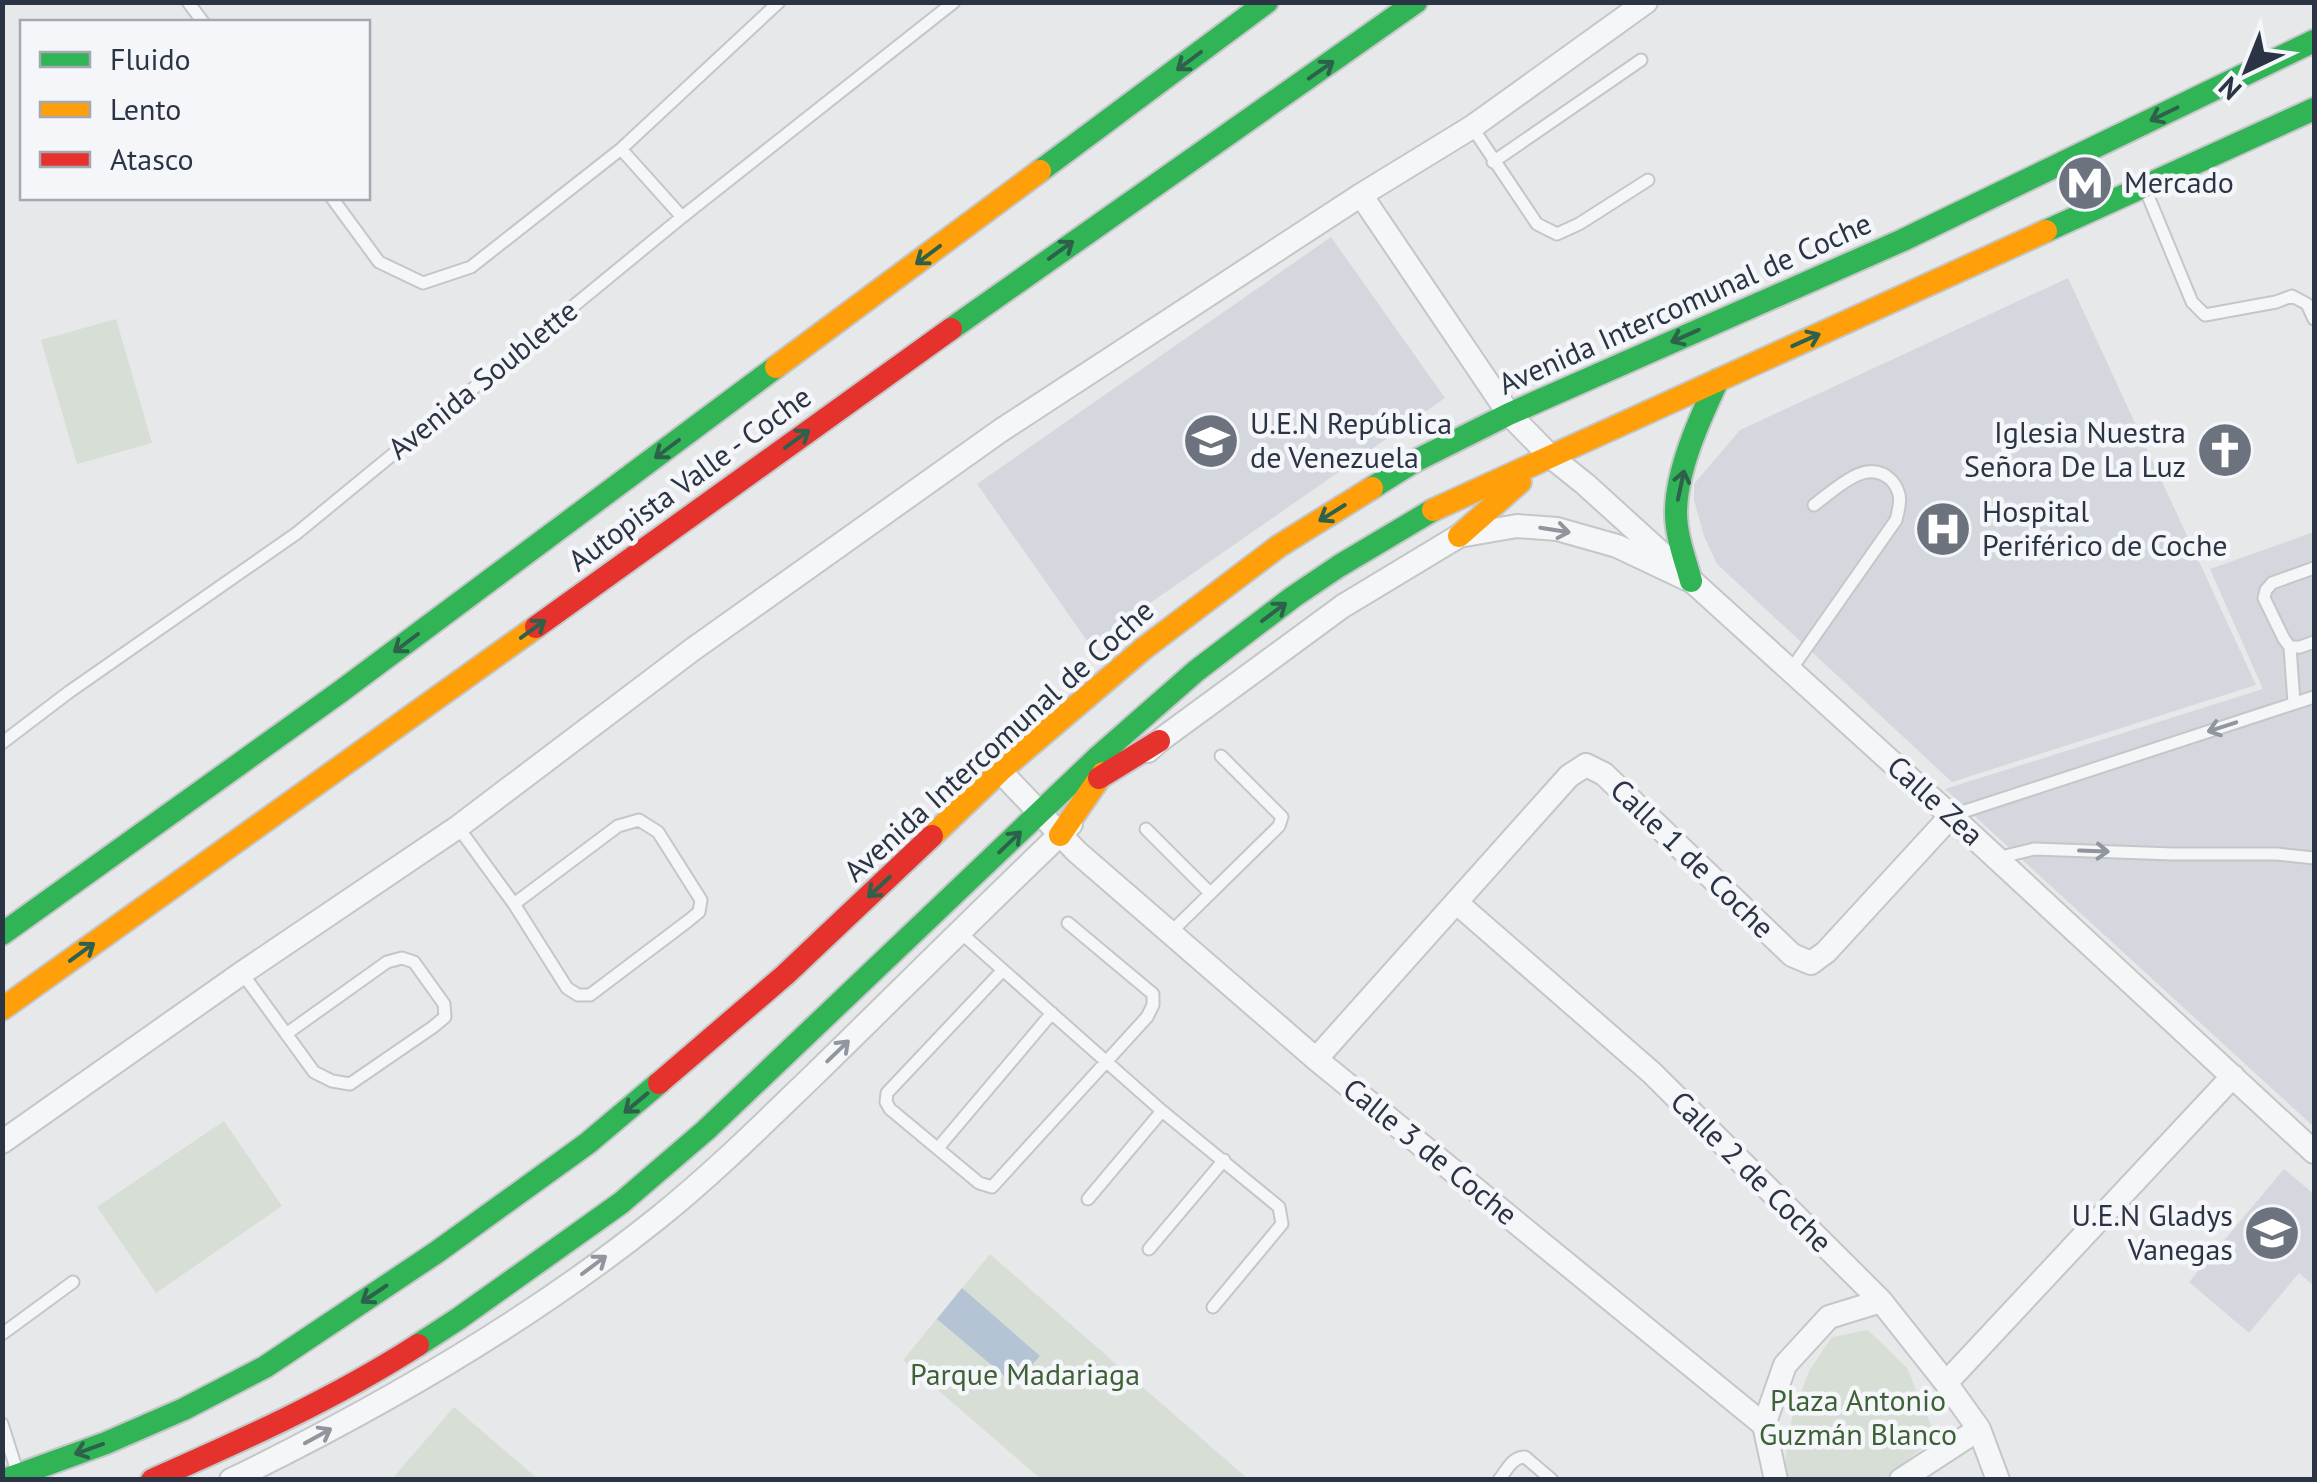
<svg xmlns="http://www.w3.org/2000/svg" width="2317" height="1482" font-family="'PT Sans',sans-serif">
  <rect width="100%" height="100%" fill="#e6e8ea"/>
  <path fill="#d4d7dd" d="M1331,237L1445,398L1090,645L977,484Z
    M2068,278L2256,685L1952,782L1717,564L1704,536L1694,500V484L1740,430Z
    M2314,532V1127L1945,789L2263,689L2210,569Z
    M2284,1169L2314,1194V1286L2299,1273L2249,1333L2189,1282Z"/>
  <path fill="#d6ded6" d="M116,319L152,443L77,464L41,340Z
    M224,1121L282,1206L156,1293L97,1207Z
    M990,1254L1248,1479H1041L903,1360Z
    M1868,1330L1907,1368L1936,1437L1884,1479L1786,1480L1783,1475L1792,1417L1809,1371L1832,1337Z
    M454,1407L538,1479H392Z"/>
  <path fill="#b4c4d5" d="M962,1288L1040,1356L1014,1384L937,1319Z"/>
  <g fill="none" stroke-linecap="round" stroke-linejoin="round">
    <g stroke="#c4c6c8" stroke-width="15">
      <path id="lane" d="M188,2L203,22
        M1472,127L1537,224L1557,234L1579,224L1648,180
        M621,149L682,217
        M1493,162L1641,60
        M2146,191L2192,302L2205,315L2276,302L2292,296L2307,304L2314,319
        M332,198L379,262L423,283L471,267L621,149L779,2
        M2314,568L2272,583L2266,590L2264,598L2284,639L2290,647H2300L2314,642
        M2290,647L2294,703
        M1790,671L1896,520C1900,505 1903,494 1892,481C1868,455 1836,489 1814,505
        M2,743L69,692L297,533L682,217L954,2
        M1953,815L2314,697
        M458,827L514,904L567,988L578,995H590L688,921L699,912L701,900L658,832L639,820L618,826L514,904
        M1146,829L1210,893
        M1997,858L2034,849L2173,854H2277L2314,858
        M960,932L1162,1111L1279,1207L1282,1224L1213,1307
        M1170,933L1279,826L1282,817L1221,756
        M1003,970L887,1093L886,1102L890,1109L979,1183L992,1187L1147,1017L1153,1005V994L1068,923
        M242,973L314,1072L332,1081L350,1084L433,1027L445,1017L444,1004L414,962L402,958L387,962L286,1034
        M938,1148L1052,1013
        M1088,1199L1162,1111
        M1149,1249L1224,1160
        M2,1334L73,1282
        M2,1424L17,1471
        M1499,1480C1506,1471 1513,1456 1525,1457L1552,1480"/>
    </g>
    <g stroke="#c4c6c8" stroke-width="26">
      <path id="street" d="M1361,195L1509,414L1550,456L1585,484L1951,816L2314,1152
        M1148,751L1159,741L1343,606L1459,536L1517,526L1557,529L1617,546L1691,581
        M1000,771L1077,852L1316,1059L1764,1425L1776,1480
        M1457,903L1652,1073L1881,1301L1946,1383L1979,1429L1998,1480
        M1316,1059L1569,776L1586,765L1604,774L1792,955L1811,963L1826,952L1951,816
        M2,1142L242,973L458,827L692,650L1000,431L1361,195L1472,127L1646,2
        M1946,1383L2233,1076
        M1764,1425L1785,1365L1829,1317L1881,1301
        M231,1480C381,1407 528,1322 658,1218C713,1174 764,1123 815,1074C900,991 984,907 1071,824
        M1901,1480L1979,1429"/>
    </g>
    <g stroke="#c4c6c8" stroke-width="26">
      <path id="fast" d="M1040,171L1267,2
        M2046,231L2314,109
        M951,329L1416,2
        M1372,488L1415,461L1509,414L1903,240L2314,41
        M1691,581C1685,559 1676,536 1676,513C1676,470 1700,418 1718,380
        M2,934L340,692L776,367
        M418,1345L458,1319L621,1203L706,1130L1098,757L1196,671L1293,597L1339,566L1433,510
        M4,1480L106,1443L184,1409L265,1367L437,1252L588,1143L659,1083"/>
    </g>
    <g stroke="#c4c6c8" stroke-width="26">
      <path id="slow" d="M776,367L1040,171
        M1433,510L2046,231
        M1459,536L1520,482
        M1060,835L1103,773
        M932,836L1000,771L1143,649L1279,546L1372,488
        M2,1009L536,627"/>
    </g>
    <g stroke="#c4c6c8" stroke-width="26">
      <path id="jam" d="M536,627L951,329
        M1099,778L1159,741
        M659,1083L785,975L932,836
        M152,1480C243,1440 334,1399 418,1345"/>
    </g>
    <use href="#lane" stroke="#f5f6f7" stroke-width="11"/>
    <use href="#street" stroke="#f5f6f7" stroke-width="22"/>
    <use href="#fast" stroke="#30b455" stroke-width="22"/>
    <use href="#slow" stroke="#ff9f0a" stroke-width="22"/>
    <use href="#jam" stroke="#e5322d" stroke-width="22"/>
  </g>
  <defs><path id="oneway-shaft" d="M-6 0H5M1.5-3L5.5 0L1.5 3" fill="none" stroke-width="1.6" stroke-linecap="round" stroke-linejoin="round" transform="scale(2.5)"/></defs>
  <g stroke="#2d614b">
    <use href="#oneway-shaft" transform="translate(1189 61) rotate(143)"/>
    <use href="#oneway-shaft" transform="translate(1321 70) rotate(-35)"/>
    <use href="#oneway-shaft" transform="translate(2164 114) rotate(154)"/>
    <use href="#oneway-shaft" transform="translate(1061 250) rotate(-36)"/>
    <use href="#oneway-shaft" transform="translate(928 255) rotate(143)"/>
    <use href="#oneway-shaft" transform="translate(1685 336) rotate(156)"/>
    <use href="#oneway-shaft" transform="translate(1806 340) rotate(-24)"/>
    <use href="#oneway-shaft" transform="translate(797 439) rotate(-36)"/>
    <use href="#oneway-shaft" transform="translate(667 449) rotate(143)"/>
    <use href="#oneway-shaft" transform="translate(1681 485) rotate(-78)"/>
    <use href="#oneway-shaft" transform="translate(1332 513) rotate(148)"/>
    <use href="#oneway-shaft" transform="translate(1274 612) rotate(-37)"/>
    <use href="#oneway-shaft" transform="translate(533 629) rotate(-36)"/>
    <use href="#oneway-shaft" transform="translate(406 643) rotate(143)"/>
    <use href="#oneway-shaft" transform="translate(1010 842) rotate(-44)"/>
    <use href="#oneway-shaft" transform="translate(879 887) rotate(137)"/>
    <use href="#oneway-shaft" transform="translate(82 952) rotate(-36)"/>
    <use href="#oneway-shaft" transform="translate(636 1103) rotate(140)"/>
    <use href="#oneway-shaft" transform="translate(374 1294) rotate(146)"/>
    <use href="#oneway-shaft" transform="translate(89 1449) rotate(160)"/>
  </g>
  <g stroke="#90959e">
    <use href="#oneway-shaft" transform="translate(1555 530) rotate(9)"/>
    <use href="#oneway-shaft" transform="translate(2222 727) rotate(162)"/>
    <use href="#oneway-shaft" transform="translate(2094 851) rotate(2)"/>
    <use href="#oneway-shaft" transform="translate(838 1051) rotate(-44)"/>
    <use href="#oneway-shaft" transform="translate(594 1265) rotate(-37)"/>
    <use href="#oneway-shaft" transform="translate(318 1436) rotate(-29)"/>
  </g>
  <defs>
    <g id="metro-disc" transform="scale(2.875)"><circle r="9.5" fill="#6c737f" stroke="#f4f6f9"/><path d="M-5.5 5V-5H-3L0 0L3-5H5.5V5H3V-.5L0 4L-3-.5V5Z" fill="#fff"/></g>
    <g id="school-disc" transform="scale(2.875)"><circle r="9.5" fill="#6c737f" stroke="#f4f6f9"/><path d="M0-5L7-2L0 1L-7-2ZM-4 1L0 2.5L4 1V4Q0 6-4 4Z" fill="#fff"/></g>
    <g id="church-disc" transform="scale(2.875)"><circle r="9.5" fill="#6c737f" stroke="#f4f6f9"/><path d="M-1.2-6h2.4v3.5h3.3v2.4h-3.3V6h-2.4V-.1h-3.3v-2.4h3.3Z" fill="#fff"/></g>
    <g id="hospital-disc" transform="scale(2.875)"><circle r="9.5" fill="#6c737f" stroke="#f4f6f9"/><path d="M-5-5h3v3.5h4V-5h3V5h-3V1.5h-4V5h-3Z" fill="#fff"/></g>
  </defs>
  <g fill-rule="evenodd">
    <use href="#metro-disc" x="2085" y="183"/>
    <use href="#school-disc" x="1211" y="441"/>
    <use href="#church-disc" x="2225" y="450"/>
    <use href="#hospital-disc" x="1943" y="529"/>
    <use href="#school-disc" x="2272" y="1233"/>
  </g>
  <g text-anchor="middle" stroke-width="9" stroke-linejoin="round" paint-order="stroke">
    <g font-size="30" fill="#2b3445" stroke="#f4f6f9" text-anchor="start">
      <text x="2124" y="193">Mercado</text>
      <text x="1250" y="434">U.E.N República<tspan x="1250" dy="34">de Venezuela</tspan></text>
      <text x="2186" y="443" text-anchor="end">Iglesia Nuestra<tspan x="2186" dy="34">Señora De La Luz</tspan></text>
      <text x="1982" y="522">Hospital<tspan x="1982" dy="34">Periférico de Coche</tspan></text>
      <text x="2233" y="1226" text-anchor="end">U.E.N Gladys<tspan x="2233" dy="34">Vanegas</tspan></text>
    </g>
    <g font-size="30" fill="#2b3445" stroke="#f4f6f9">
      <text transform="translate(1685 304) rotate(-24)" y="10">Avenida Intercomunal de Coche</text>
      <text transform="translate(483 380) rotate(-39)" y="10">Avenida Soublette</text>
      <text transform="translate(690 479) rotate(-36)" y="10">Autopista Valle - Coche</text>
      <text transform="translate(999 741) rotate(-42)" y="10">Avenida Intercomunal de Coche</text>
      <text transform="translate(1935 801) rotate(42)" y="10">Calle Zea</text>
      <text transform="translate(1692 859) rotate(44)" y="10">Calle 1 de Coche</text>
      <text transform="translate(1430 1152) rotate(39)" y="10">Calle 3 de Coche</text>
      <text transform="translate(1751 1172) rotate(45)" y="10">Calle 2 de Coche</text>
    </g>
    <g font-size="30" fill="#3f6138" stroke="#f4f6f9">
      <text x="1025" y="1385">Parque Madariaga</text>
      <text x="1858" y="1411">Plaza Antonio<tspan x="1858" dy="34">Guzmán Blanco</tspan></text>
    </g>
  </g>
  <rect width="2317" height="1482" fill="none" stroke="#2b3445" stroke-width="10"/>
  <rect x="20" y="20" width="350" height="180" fill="#f4f6f9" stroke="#a4a8b1" stroke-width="2.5"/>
  <rect x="40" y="52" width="50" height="15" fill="#30b455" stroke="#a4a8b1" stroke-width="2.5"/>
  <text x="110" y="70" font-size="30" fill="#2b3445">Fluido</text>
  <rect x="40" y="102" width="50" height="15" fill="#ff9f0a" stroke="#a4a8b1" stroke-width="2.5"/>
  <text x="110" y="120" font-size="30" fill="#2b3445">Lento</text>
  <rect x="40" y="152" width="50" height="15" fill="#e5322d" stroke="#a4a8b1" stroke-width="2.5"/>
  <text x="110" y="170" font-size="30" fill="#2b3445">Atasco</text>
  <g transform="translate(2247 70) rotate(223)" stroke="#f4f6f9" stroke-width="8" paint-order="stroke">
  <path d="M0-8L18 38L0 25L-18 38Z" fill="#2b3445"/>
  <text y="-15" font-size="28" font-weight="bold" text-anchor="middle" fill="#2b3445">N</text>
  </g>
</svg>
